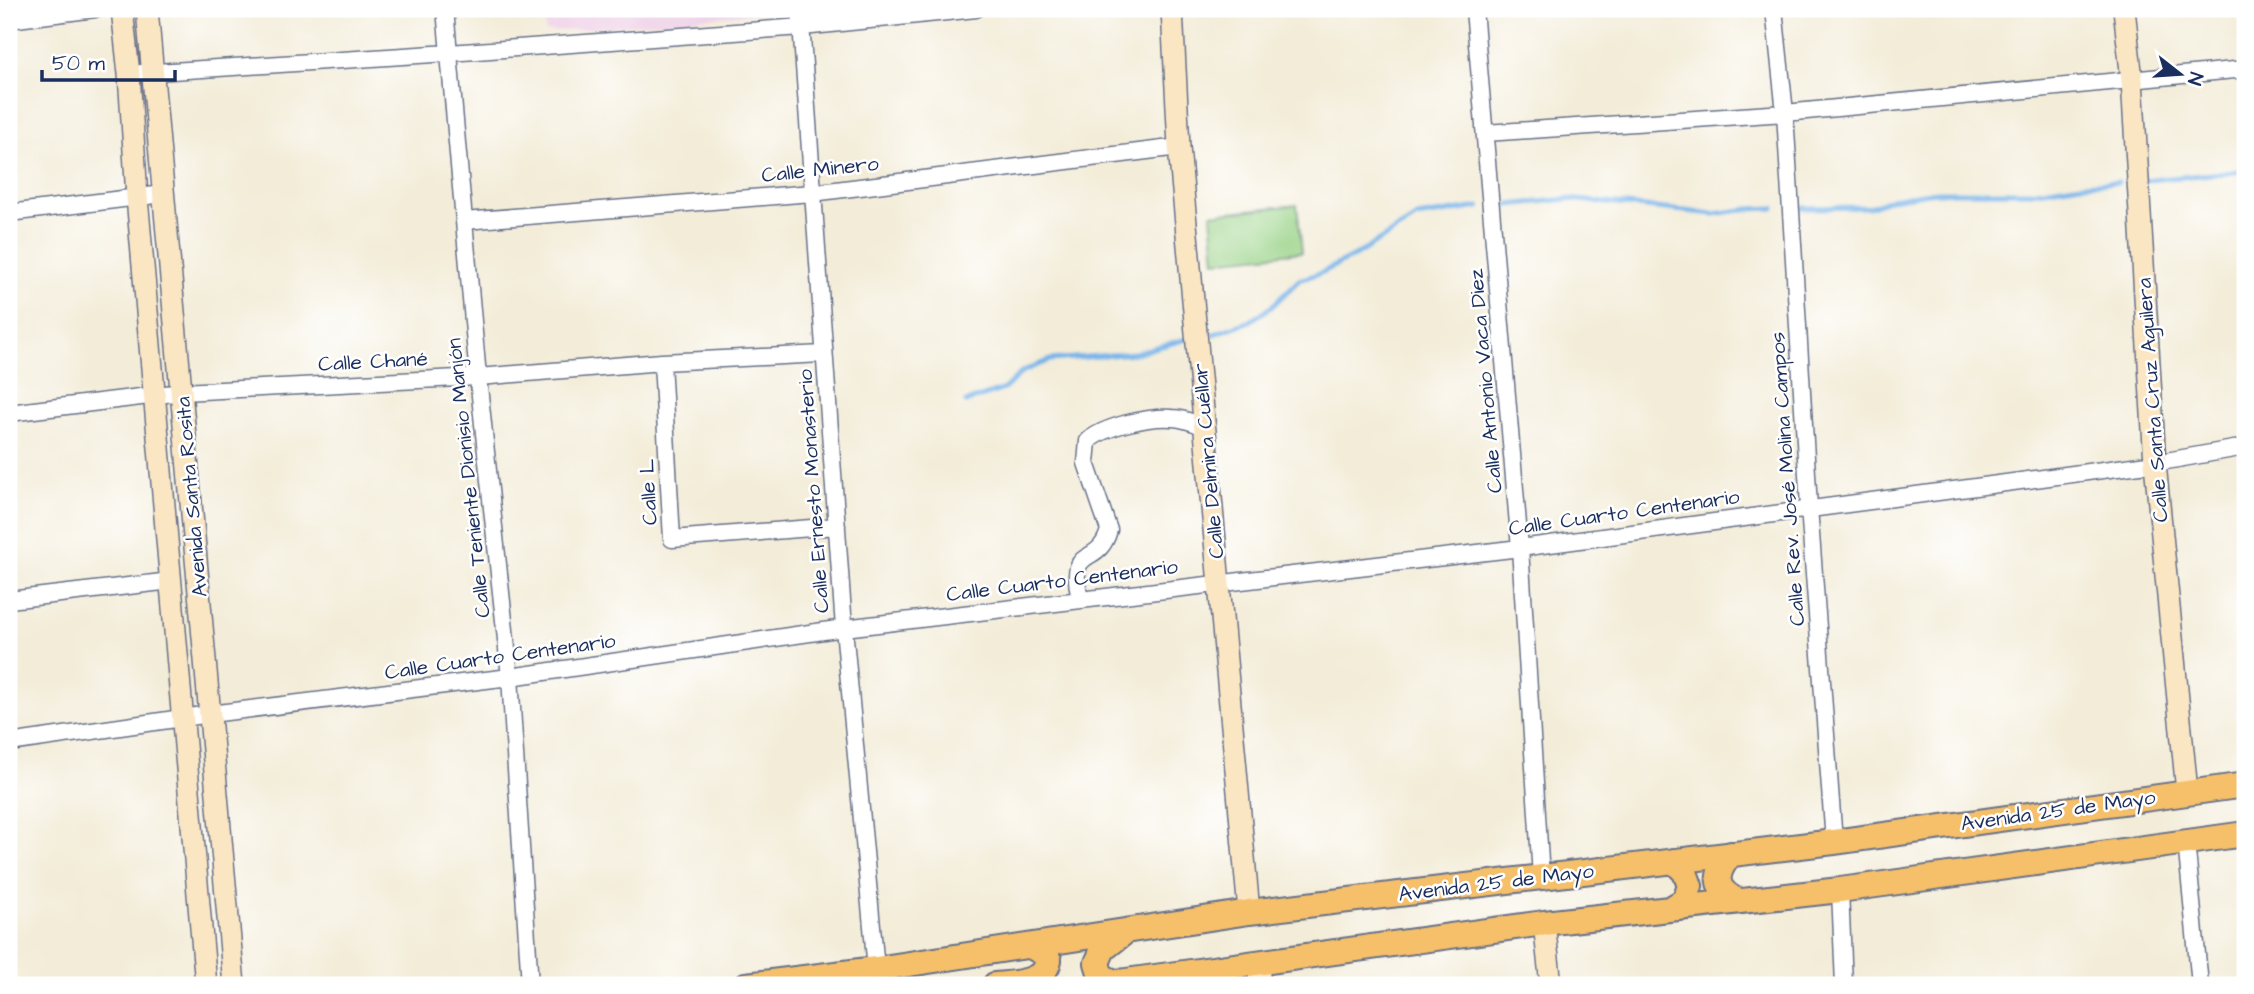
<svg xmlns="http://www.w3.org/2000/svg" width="2254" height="994" font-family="'Architects Daughter',sans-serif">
  <rect width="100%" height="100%" fill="#fff"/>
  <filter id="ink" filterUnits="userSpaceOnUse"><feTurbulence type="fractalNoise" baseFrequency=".0143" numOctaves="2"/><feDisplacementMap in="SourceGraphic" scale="14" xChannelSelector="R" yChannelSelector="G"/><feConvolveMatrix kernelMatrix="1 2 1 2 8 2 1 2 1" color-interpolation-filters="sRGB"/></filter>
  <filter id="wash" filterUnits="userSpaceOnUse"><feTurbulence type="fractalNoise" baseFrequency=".00686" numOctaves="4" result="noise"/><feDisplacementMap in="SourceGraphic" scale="28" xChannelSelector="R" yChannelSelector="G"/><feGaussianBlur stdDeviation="1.57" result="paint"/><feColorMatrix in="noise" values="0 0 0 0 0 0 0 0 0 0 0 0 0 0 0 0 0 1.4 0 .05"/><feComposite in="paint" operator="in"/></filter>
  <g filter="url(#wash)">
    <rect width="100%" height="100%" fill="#f3ecd8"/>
    <path fill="#eed0e7" d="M544,9H777L773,12L546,32Z"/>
    <path fill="#98d285" stroke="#5a8072" stroke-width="2" d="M1297,205L1302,252L1215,261L1211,214Z"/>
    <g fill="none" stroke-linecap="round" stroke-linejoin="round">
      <path stroke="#77b4e9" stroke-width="5" d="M2147,180L2245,171
        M1499,206L1568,199L1714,214L1748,209L1774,208
        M1802,208L1869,207L1891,199L1935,192H2030L2081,184L2118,182
        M1214,334L1250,321L1271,307L1299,280L1323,272L1356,255L1417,217L1479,207
        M966,402L1004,389L1023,371L1050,360L1135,353L1187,339"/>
    </g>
  </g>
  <g filter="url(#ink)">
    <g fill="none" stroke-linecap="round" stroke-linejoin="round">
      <g stroke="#677189" stroke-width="19">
        <path id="minor" d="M445,9L478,377L510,677L530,985
          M800,9L844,628L876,969
          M1474,9L1520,548L1541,877
          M1774,9L1785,113L1809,507L1834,842
          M9,20L95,9
          M141,73L449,53L802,27L976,9
          M1485,133L1785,113L2245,69
          M9,213L163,194
          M464,221L812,193L1179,147
          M662,362L672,539L837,526
          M9,413L182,392L478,377L662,362L823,354
          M1080,599C1067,541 1098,570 1109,530L1086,463L1088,441C1104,426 1150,416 1172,418C1183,418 1195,423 1205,427
          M9,600L171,581
          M9,743L210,714L510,677L844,628L1520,548L2155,463L2245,447
          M2186,841L2200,985
          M1840,890L1844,985"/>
      </g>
      <g stroke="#677189" stroke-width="24">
        <path id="secondary" d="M122,9L129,74L137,197L206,985
          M147,9L234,985
          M1172,9L1179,147L1249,912
          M2124,9L2132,80L2155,463L2187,792
          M1544,923L1551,985
          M1258,965L1260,985"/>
      </g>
      <g stroke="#677189" stroke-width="28">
        <path id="primary" d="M1731,854C1714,874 1713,889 1738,901
          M1670,909L1685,900L1690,886L1685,872L1674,861
          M1117,983L1101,976L1097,963L1103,949L1125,932
          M746,985L876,969L1249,912L1834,842L2245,785
          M995,985C1014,983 1045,983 1049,960L1043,953L1030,946
          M1097,985L1544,923L1840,890L2245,834"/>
      </g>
      <use href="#minor" stroke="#fff" stroke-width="16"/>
      <use href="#secondary" stroke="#fbe6c4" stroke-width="21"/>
      <use href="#primary" stroke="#f6c06b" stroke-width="24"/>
    </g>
  </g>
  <g text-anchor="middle" stroke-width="5" stroke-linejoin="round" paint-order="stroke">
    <g font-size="21" fill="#1b2f5e" stroke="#fff">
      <text transform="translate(820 169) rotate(-6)" y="7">Calle Minero</text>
      <text transform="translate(373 361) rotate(-3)" y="7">Calle Chané</text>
      <text transform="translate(1485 381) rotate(-95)" y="7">Calle Antonio Vaca Diez</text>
      <text transform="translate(2152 400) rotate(-94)" y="7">Calle Santa Cruz Aguilera</text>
      <text transform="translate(1208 461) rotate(-95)" y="7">Calle Delmira Cuéllar</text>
      <text transform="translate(468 478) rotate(-96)" y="7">Calle Teniente Dionisio Manjón</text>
      <text transform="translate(1787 479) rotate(-94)" y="7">Calle Rev. José Molina Campos</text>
      <text transform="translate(813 491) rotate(-94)" y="7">Calle Ernesto Monasterio</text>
      <text transform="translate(648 492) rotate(-93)" y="7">Calle L</text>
      <text transform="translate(191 497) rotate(-95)" y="7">Avenida Santa Rosita</text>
      <text transform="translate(1624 512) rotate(-8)" y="7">Calle Cuarto Centenario</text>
      <text transform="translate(1062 580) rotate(-7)" y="7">Calle Cuarto Centenario</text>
      <text transform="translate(500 656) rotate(-8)" y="7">Calle Cuarto Centenario</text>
      <text transform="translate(2058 810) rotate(-8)" y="7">Avenida 25 de Mayo</text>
      <text transform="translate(1496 882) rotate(-7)" y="7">Avenida 25 de Mayo</text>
    </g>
  </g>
  <rect width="2254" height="994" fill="none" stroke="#fff" stroke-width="35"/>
  <g transform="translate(2180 74) rotate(107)" stroke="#ffffff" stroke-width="5" paint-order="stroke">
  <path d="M0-5L12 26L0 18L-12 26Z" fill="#1b2f5e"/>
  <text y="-10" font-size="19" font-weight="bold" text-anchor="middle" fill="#1b2f5e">N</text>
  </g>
  <path d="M42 70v10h133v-10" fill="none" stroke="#1b2f5e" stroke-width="3.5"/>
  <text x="52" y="70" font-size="21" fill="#1b2f5e" stroke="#ffffff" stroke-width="5" paint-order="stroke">50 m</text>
</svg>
